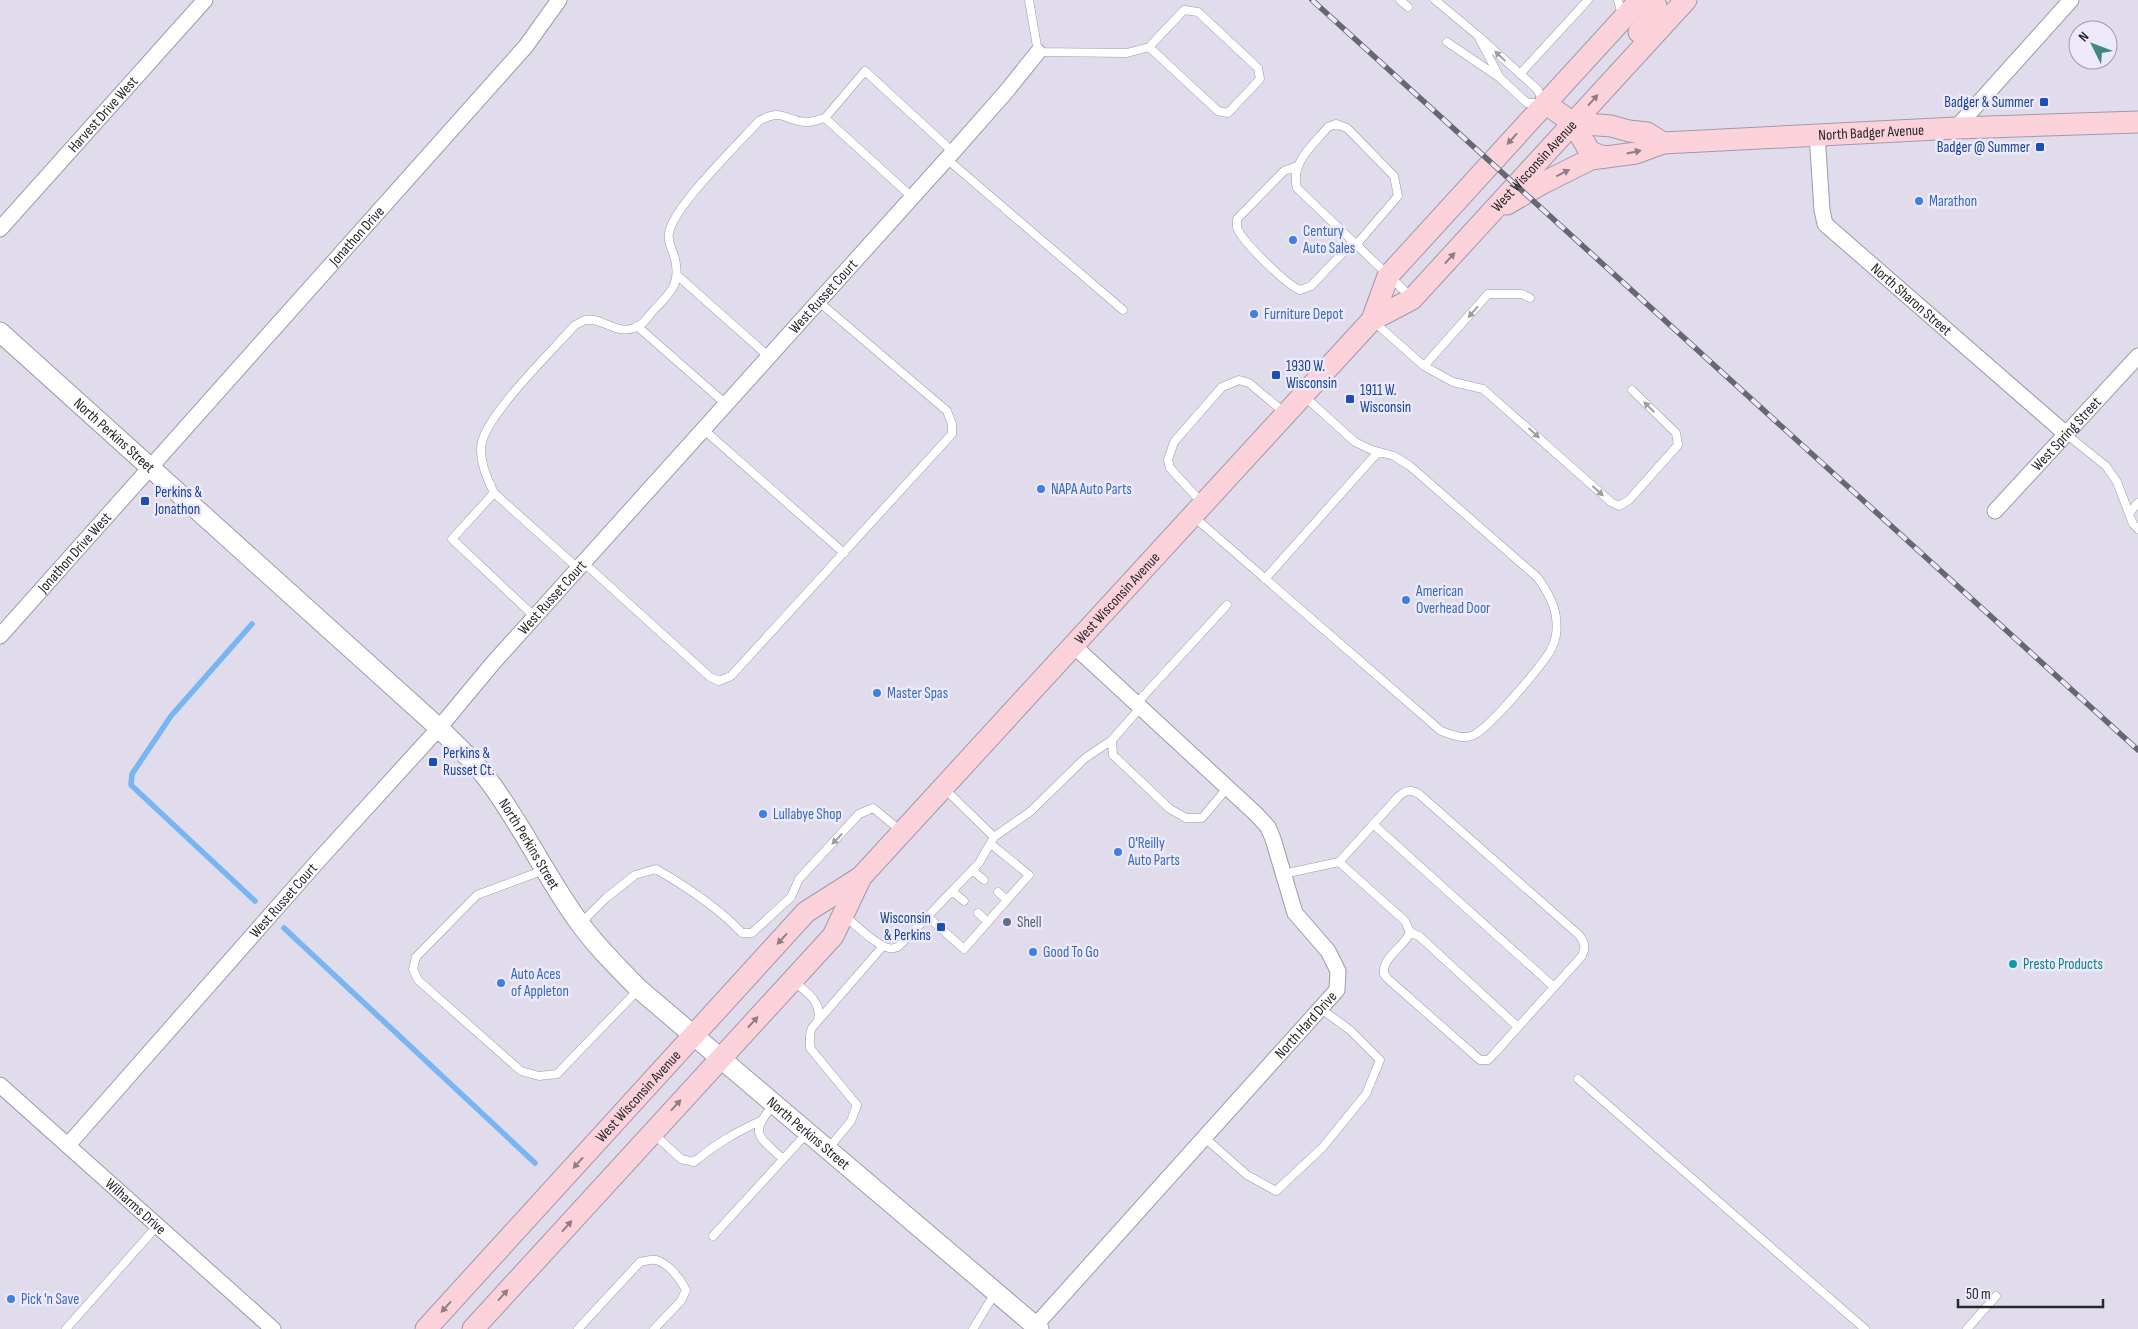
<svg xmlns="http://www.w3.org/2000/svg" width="2138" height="1329" font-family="'Sofia Sans Condensed',sans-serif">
  <rect width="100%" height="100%" fill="#e0dceb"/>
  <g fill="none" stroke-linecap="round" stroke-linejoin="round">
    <path stroke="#78b5f2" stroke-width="5.5" d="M252,624L171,716L132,774L131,785L255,901
      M284,928L535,1163"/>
    <g stroke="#9e9aa8" stroke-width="9">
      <path id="service" d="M1029,0L1038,52L1127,53L1149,47L1184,10L1198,12L1258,68L1260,79L1228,113L1218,111L1149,47
        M1400,0L1408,7
        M1435,0L1476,34L1537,89L1544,102
        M1618,0L1622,15
        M1480,40L1499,76
        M1447,42L1500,78L1527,103H1541
        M1520,74L1588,0
        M947,159L1123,310
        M1297,166L1284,171L1237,219C1237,222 1237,225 1237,227C1240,240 1288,286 1300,290L1311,286L1353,242
        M912,197L825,118L865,71L953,152
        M1356,245L1398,196L1394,176L1347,128L1336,124L1328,127C1313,145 1290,163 1297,188L1411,297
        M678,276L768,356
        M1530,298L1522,294H1488L1424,366L1453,382L1483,389L1611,502L1619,506L1629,500L1678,445L1676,433L1632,390
        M1373,321L1424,366
        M637,326L726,404
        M703,429L844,553
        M2066,434L2106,466L2117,482L2133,524L2138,529
        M494,493C487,478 478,459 482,442C489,412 553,350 575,325C578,324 582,321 585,320C603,316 618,339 640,325C645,322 649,315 653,311C670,293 681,285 675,259C673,250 667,243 669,233C673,207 739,143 759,121C783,108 783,120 805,122C811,123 819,119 825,118
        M1202,503L1170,468L1168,460L1174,442L1222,387L1239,380L1249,383L1285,413
        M2129,513L2138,503
        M1194,517L1441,731C1452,735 1464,740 1474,735C1491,726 1535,673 1547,656C1551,651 1555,641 1556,635C1559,612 1551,597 1538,578L1410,466L1394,456L1372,450L1355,442L1304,396
        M584,563L710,677L719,681L731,676L952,434V424L947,411L818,301
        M1265,579L1378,452
        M535,617L452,539L494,493L579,569
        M1136,704L1227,605
        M1141,707L1112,740L1113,755L1170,809L1186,818H1202L1228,787
        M1373,824L1554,987
        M994,837L1031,811L1084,759L1112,740
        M544,870L477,895L416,957L413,969L418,980L521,1071L539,1076L557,1074L639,989
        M972,870L984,880
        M1283,874L1339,862L1405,921L1410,932C1405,947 1382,956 1384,974L1388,979L1480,1060H1488L1493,1055L1582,956C1586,947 1585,943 1579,935L1419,794C1411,789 1406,790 1399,796L1339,862
        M952,891L964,901
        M998,892L1007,900
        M978,913L988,922
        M845,916C855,924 882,952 894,948C897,948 899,946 901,944L979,863L994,837L945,789
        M928,917L964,949L1029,875L991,844
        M580,924L606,898L635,875L656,869C687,887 718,907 742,933H752L791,897L799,879L859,814L873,808L901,831
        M1410,932L1419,936L1518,1027
        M793,981C805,991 825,1003 817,1022C816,1024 813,1026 812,1028C809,1034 810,1041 810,1048L857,1105L851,1121L828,1149
        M817,1022L883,946
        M1578,1079L1865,1329
        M774,1104C749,1134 757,1135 783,1159
        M654,1134L681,1159L694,1162C715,1144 735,1133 760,1121
        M1205,1138L1247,1175L1276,1191L1322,1148L1366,1094L1380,1060L1350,1030L1321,1009
        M713,1236L808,1132
        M66,1329L158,1225
        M578,1329L640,1262C645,1261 651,1259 656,1260C669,1264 680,1278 686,1290L681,1301L654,1329
        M973,1329L995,1293
        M1967,1329L1996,1296"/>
    </g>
    <g stroke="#9e9aa8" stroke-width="17">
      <g id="minor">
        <path d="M1956,128L2071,0"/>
        <path id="s1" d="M1817,134L1822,210L1825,224L2066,434"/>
        <path id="s2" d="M0,229L205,0"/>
        <path id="s3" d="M1995,511L2138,356"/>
        <path id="s4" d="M0,636L526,46L559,0"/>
        <path id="s5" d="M0,1085L273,1329"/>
        <path id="s6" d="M68,1145L318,861L439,728L493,663L953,152L1005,93L1038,52"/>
        <path id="s7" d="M1035,1326L1337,990L1338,971L1328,951L1295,913L1273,839L1268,827L1256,814L1074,646"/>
      </g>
    </g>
    <g stroke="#9e9aa8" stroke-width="21">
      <g id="tertiary">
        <path id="s8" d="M0,332L439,728C455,744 472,759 486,777C522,824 546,878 581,925C598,948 619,969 639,989L1039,1329"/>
      </g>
    </g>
    <g stroke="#9e9aa8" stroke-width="23">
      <g id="secondary">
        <path d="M1639,32L1656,12V6L1650,0"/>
        <path d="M1545,103L1573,123L1590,152L1604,157"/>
        <path d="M1573,123L1611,126L1629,131L1647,133L1663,143"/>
        <path id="s9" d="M1507,204L1541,184L1591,159L1636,153L1663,143L1956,128L2138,122"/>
        <path d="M1372,320L1388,276L1640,0"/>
        <path id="s10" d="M426,1329L806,912L861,877L1372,320L1412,299L1686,0"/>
        <path d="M473,1329L833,936L861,877"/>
      </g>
    </g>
    <use href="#service" stroke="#fff" stroke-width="8"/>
    <use href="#minor" stroke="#fff" stroke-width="15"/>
    <use href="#tertiary" stroke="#fff" stroke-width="19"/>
    <use href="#secondary" stroke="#fbd2da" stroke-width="21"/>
    <g stroke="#68666f" stroke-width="5.5">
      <path id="rail" d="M1312,0L2138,750"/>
    </g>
    <use href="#rail" stroke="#ede9f8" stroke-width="4" stroke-dasharray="11" stroke-linecap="butt"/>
  </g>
  <defs><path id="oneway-solid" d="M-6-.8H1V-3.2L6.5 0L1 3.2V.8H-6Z" transform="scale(1.25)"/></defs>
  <g fill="#9e9ea0">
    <use href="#oneway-solid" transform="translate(1500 56) rotate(-137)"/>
    <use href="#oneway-solid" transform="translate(1473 312) rotate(131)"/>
    <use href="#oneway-solid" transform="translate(1649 407) rotate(-136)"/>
    <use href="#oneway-solid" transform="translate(1534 433) rotate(42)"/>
    <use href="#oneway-solid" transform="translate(1598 491) rotate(42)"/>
    <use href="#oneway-solid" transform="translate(837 839) rotate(134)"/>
  </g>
  <g fill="#927c83">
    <use href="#oneway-solid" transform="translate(1593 100) rotate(-48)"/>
    <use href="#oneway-solid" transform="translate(1512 139) rotate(132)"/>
    <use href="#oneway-solid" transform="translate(1634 152) rotate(-12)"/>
    <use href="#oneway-solid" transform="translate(1563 173) rotate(-27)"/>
    <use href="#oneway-solid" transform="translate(1450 258) rotate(-47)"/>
    <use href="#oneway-solid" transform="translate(782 939) rotate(132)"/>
    <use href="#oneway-solid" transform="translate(753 1022) rotate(-47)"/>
    <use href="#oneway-solid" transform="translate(676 1105) rotate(-48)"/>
    <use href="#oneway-solid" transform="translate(578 1163) rotate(132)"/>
    <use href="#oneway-solid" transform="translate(567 1226) rotate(-48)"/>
    <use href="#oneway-solid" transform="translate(503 1295) rotate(-48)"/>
    <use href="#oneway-solid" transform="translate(446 1307) rotate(132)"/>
  </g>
  <g fill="#1a4fb4" stroke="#ede9f8" stroke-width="2">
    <rect x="2039" y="97" width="10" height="10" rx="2.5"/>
    <rect x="2035" y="142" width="10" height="10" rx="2.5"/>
    <rect x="1271" y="370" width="10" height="10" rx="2.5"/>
    <rect x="1345" y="394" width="10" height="10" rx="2.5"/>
    <rect x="140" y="496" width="10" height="10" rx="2.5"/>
    <rect x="428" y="757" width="10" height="10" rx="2.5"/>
    <rect x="936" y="922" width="10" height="10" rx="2.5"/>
  </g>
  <g fill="#3f7fe0" stroke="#ede9f8" stroke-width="2">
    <circle cx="1919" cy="201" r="5"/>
    <circle cx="1293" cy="240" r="5"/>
    <circle cx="1254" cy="314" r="5"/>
    <circle cx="1041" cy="489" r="5"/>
    <circle cx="1406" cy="600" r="5"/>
    <circle cx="877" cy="693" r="5"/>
    <circle cx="763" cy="814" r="5"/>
    <circle cx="1118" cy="852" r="5"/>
    <circle cx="1033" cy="952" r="5"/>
    <circle cx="501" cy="983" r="5"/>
    <circle cx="11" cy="1299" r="5"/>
  </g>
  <circle fill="#5c6f8a" stroke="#ede9f8" stroke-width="2" cx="1007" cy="922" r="5"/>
  <circle fill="#0f9aa8" stroke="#ede9f8" stroke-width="2" cx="2013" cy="964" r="5"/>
  <g text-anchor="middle" stroke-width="5" stroke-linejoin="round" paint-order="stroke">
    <g font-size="15" fill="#164399" stroke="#ede9f8" text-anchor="start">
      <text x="2034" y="107" text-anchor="end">Badger &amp; Summer</text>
      <text x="2030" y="152" text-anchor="end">Badger @ Summer</text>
      <text x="1286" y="371">1930 W.<tspan x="1286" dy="17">Wisconsin</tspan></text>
      <text x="1360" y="395">1911 W.<tspan x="1360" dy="17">Wisconsin</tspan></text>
      <text x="155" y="497">Perkins &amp;<tspan x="155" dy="17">Jonathon</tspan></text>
      <text x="443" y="758">Perkins &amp;<tspan x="443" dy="17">Russet Ct.</tspan></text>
      <text x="931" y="923" text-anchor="end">Wisconsin<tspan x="931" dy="17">&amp; Perkins</tspan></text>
    </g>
    <g font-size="15" fill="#28272c" stroke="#ede9f8">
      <text dy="5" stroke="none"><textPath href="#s2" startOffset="154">Harvest Drive West</textPath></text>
      <text dy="5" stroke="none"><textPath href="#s9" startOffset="378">North Badger Avenue</textPath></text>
      <text dy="5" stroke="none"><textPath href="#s10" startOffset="1611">West Wisconsin Avenue</textPath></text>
      <text dy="5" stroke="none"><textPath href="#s4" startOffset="536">Jonathon Drive</textPath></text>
      <text dy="5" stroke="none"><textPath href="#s6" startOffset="1136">West Russet Court</textPath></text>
      <text dy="5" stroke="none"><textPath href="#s1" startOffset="205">North Sharon Street</textPath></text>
      <text dy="5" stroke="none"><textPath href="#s3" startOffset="105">West Spring Street</textPath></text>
      <text dy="5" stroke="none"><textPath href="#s8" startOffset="154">North Perkins Street</textPath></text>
      <text dy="5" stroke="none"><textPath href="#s4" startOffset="112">Jonathon Drive West</textPath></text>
      <text dy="5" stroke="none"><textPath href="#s6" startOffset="731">West Russet Court</textPath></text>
      <text dy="5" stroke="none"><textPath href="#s10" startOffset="1008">West Wisconsin Avenue</textPath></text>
      <text dy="5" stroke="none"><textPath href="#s8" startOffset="739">North Perkins Street</textPath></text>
      <text dy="5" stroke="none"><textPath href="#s6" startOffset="326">West Russet Court</textPath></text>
      <text dy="5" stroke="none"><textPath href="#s7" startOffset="405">North Hard Drive</textPath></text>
      <text dy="5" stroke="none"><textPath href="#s10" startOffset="315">West Wisconsin Avenue</textPath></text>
      <text dy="5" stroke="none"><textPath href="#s8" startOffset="1144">North Perkins Street</textPath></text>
      <text dy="5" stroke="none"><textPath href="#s5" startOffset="182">Wilharms Drive</textPath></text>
    </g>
    <g font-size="15" fill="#366cbe" stroke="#ede9f8" text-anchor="start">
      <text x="1929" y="206">Marathon</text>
      <text x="1303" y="236">Century<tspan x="1303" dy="17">Auto Sales</tspan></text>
      <text x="1264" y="319">Furniture Depot</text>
      <text x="1051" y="494">NAPA Auto Parts</text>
      <text x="1416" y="596">American<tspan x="1416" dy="17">Overhead Door</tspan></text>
      <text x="887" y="698">Master Spas</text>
      <text x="773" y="819">Lullabye Shop</text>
      <text x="1128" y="848">O'Reilly<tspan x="1128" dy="17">Auto Parts</tspan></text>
      <text x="1043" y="957">Good To Go</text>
      <text x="511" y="979">Auto Aces<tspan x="511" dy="17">of Appleton</tspan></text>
      <text x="21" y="1304">Pick 'n Save</text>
    </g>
    <g font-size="15" fill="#4e5e75" stroke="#ede9f8" text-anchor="start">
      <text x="1017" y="927">Shell</text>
    </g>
    <g font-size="15" fill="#0d838f" stroke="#ede9f8" text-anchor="start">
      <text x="2023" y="969">Presto Products</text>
    </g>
  </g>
  <g transform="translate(2093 45) rotate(312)"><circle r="24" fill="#ede9f8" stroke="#9e9ba6"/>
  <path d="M0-4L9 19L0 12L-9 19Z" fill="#43887e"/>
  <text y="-8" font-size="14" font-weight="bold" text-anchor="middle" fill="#28272c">N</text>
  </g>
  <path d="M1958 1299v8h145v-8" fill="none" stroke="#28272c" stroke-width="2.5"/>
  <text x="1966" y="1299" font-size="15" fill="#28272c" stroke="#ede9f8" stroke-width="4" paint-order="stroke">50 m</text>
</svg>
